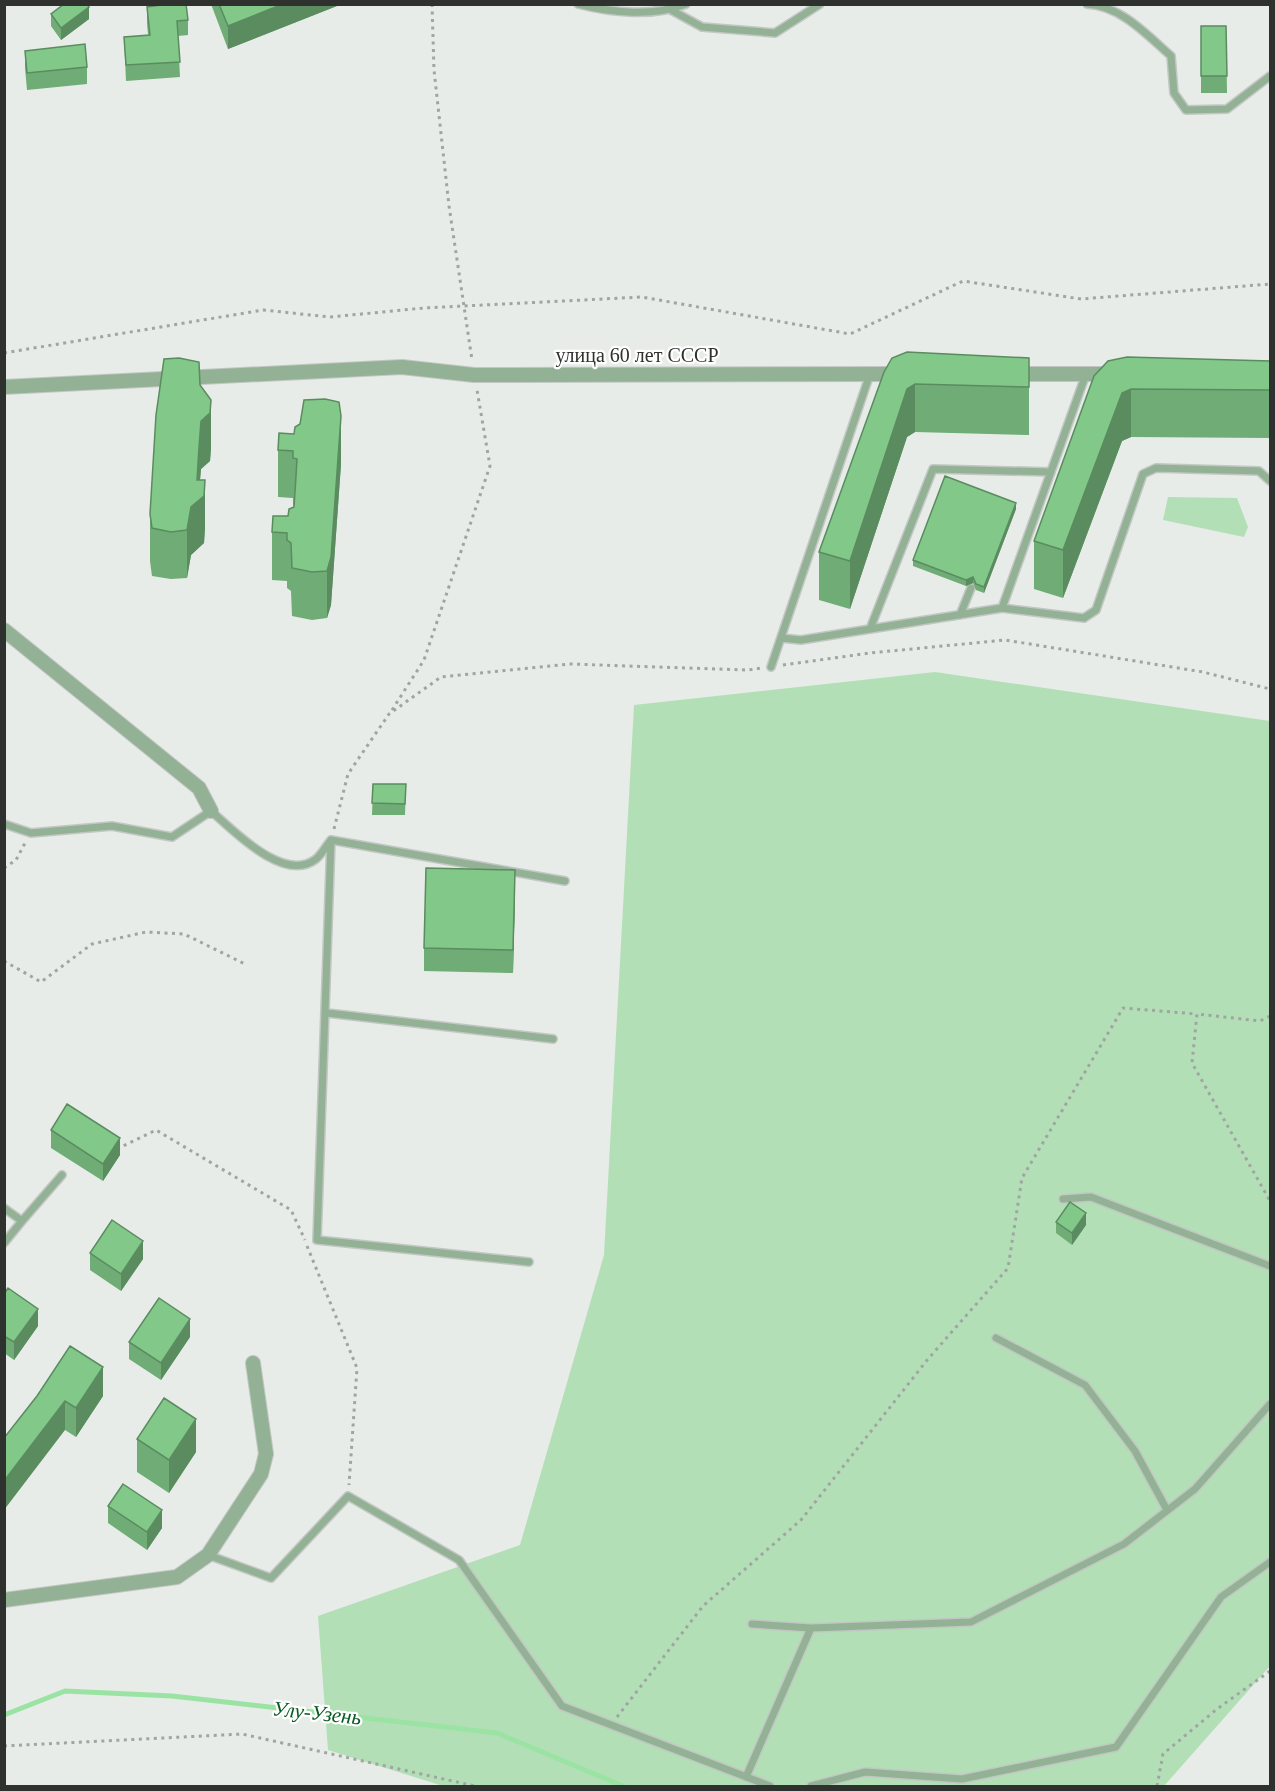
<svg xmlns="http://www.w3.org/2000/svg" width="1275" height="1791" font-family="Georgia,serif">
  <rect width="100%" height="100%" fill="#e7ece8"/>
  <path fill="#b3dfb7" d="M1168,497L1237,498L1248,527L1244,537L1163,520Z
    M935,672L1270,721V1666L1164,1786H443L328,1750L318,1616L520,1545L604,1255L634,705Z"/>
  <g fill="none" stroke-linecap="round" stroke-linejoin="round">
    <path stroke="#9be3a3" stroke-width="5" d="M4,1715L65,1691L172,1696L497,1733L623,1786"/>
    <g stroke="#c2c7c3" stroke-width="10">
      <path id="service" d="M578,4C612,13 653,17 686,4
        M1087,4C1121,6 1146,34 1171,56L1174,93L1186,110L1227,109L1270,76
        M671,10L702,27L775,33L820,4
        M1002,608L1084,618L1096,610L1143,474L1156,468L1259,471L1270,481
        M960,615L971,588
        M870,629L933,469L1051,472
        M781,638L801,640L1002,608L1086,374
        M771,667L870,374
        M4,824L31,833L112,826L172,837L211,811C233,830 284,884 316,859C322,854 326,846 331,840
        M331,840L317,1240L529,1262
        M331,840L565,881
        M327,1013L553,1039
        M1063,1199L1091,1197L1270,1266
        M4,1208L22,1221L62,1175
        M4,1243L22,1221
        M996,1338L1085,1385L1135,1451L1167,1510
        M208,1555L271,1578L348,1496L459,1560L562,1706L770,1786
        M752,1624L811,1628
        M746,1777L811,1628L971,1622L1124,1544L1195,1489L1270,1404
        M811,1786L865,1772L962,1779L1116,1747L1221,1597L1270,1562"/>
    </g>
    <g stroke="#c2c7c3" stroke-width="16">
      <path id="minor" d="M1011,374H1114
        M4,387L402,367L474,375L901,374
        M4,630L199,788L211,811
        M4,1600L177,1577L208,1555L261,1474L266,1454L253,1363"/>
    </g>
    <path stroke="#a1a5a2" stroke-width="3" stroke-dasharray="3 4.5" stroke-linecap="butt" d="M432,4L434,70L449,206L472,360
      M4,353L263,310L330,317L424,308L642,297L850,334L963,281L1081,299L1270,284
      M783,665L870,653L1005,640L1203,672L1270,689
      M392,710L424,660L490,466L477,390
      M334,829L348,774L389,714L441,677L569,664L748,670L762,668
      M4,868L16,860L25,843
      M4,961L41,982L92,944L146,932L184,934L245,964
      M1270,1016L1260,1021L1197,1014L1192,1063L1270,1201
      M117,1149L156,1130L291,1210L305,1240
      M307,1246L357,1368L349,1485
      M617,1717L703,1606L801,1520L928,1359L1008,1268L1022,1178L1123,1008L1197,1014
      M4,1746L242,1734L475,1786
      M1157,1786L1163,1754L1217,1709L1270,1671"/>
    <use href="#service" stroke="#93b195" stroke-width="7"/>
    <use href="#minor" stroke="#93b195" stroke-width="14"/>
  </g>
  <path fill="#6fac76" d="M211,4H342L228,49Z
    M147,7L188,20V35L178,36L180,77L126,81L124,37L148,35L147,23Z
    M51,14L89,19L61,40L51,26Z
    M1201,26H1226L1227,93H1201Z
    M25,51L87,67V84L27,90L25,68Z
    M1029,358V435L915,432L907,437L850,609L819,600V552L884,372Z
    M1270,361V438L1131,437L1122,441L1063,598L1034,589V541L1094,376Z
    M200,385L211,448L210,461L201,469L200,480L205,528L204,543L191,555L187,578L171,579L152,576L150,561V514Z
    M279,433L341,464L331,605L327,618L312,620L292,616L291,591L287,588V581L272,580V532L288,516L294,506L293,505V498L278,497V450Z
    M1016,509L984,593L976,590L973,583L966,586L913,566V560Z
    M373,784H406L405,815H372Z
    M515,893L513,973L424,971V948Z
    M51,1130L120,1155L103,1181L51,1148Z
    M1056,1222L1086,1225L1072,1245L1056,1233Z
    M90,1253L143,1259L121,1291L90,1270Z
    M4,1294L38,1326L14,1360L4,1353Z
    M190,1337L161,1380L129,1359V1342Z
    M37,1396H103L76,1437L65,1430Z
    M137,1439L196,1452L169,1493L137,1472Z
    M108,1506L162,1528L147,1550L108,1523Z"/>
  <path fill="#5a8c60" d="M283,4H342L228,49V26Z
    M89,7V19L61,40V28Z
    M915,384V432L907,437L850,609V561L907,389Z
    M1131,389V437L1122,441L1063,598V550L1122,393Z
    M211,400V448L210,461L201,469L198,501L205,480V528L204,543L191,555L187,578V530L197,480L201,421Z
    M341,416V464L331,605L327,618V571Z
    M1016,503V509L984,593V587Z
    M973,577V583L966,586V580Z
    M515,870V893L513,973V950Z
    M120,1138V1155L103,1181V1164Z
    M1086,1213V1225L1072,1245V1233Z
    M143,1241V1259L121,1291V1274Z
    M38,1309V1326L14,1360V1342Z
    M190,1319V1337L161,1380V1363Z
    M103,1367V1396L76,1437V1408Z
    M65,1401V1430L4,1510V1481Z
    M196,1419V1452L169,1493V1460Z
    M162,1510V1528L147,1550V1532Z"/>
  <path fill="#81c889" stroke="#5a8c60" stroke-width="1.5" d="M64,4H87L89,7L61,28L51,14Z
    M168,4H186L188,20L177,21L180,62L126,65L124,37L150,35L147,7Z
    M219,4H283L228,26Z
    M1201,26H1226L1227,76H1201Z
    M85,44L87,67L27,73L25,51Z
    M907,352L1029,358V387L915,384L907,389L850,561L819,552L884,372L892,358Z
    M1127,357L1270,361V390L1131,389L1122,393L1063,550L1034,541L1094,376L1108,361Z
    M179,358L199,362L200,385L211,400L210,413L201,421L199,447L197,480H205L204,496L191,507L187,530L171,532L152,528L150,514L156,415L164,359Z
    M325,399L339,402L341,416L331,557L327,571L312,572L292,568L291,543L287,540V533L272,532L273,516H288L289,509L294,507L296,476L297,459L293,458V451L278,450L279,433L294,434L295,427L300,424L304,400Z
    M945,476L1016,503L984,587L976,584L973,577L966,580L913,560Z
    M373,784H406L405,804L372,803Z
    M426,868L515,870L513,950L424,948Z
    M67,1104L120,1138L103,1164L51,1130Z
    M1070,1202L1086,1213L1072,1233L1056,1222Z
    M112,1220L143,1241L121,1274L90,1253Z
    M8,1288L38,1309L14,1342L4,1336V1294Z
    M159,1298L190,1319L161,1363L129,1342Z
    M70,1346L103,1367L76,1408L65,1401L4,1481V1438L37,1396Z
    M164,1398L196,1419L169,1460L137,1439Z
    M123,1484L162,1510L147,1532L108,1506Z"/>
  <g text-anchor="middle" stroke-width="4.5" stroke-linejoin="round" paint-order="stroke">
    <g font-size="20" fill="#2f312f" stroke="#fff">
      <text x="637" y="362">улица 60 лет СССР</text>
    </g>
    <g font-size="21" font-style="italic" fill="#075a20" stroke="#fff">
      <text transform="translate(317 1713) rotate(6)" y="7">Улу-Узень</text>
    </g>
  </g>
  <rect width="1275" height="1791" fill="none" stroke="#2f312f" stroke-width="12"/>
</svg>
